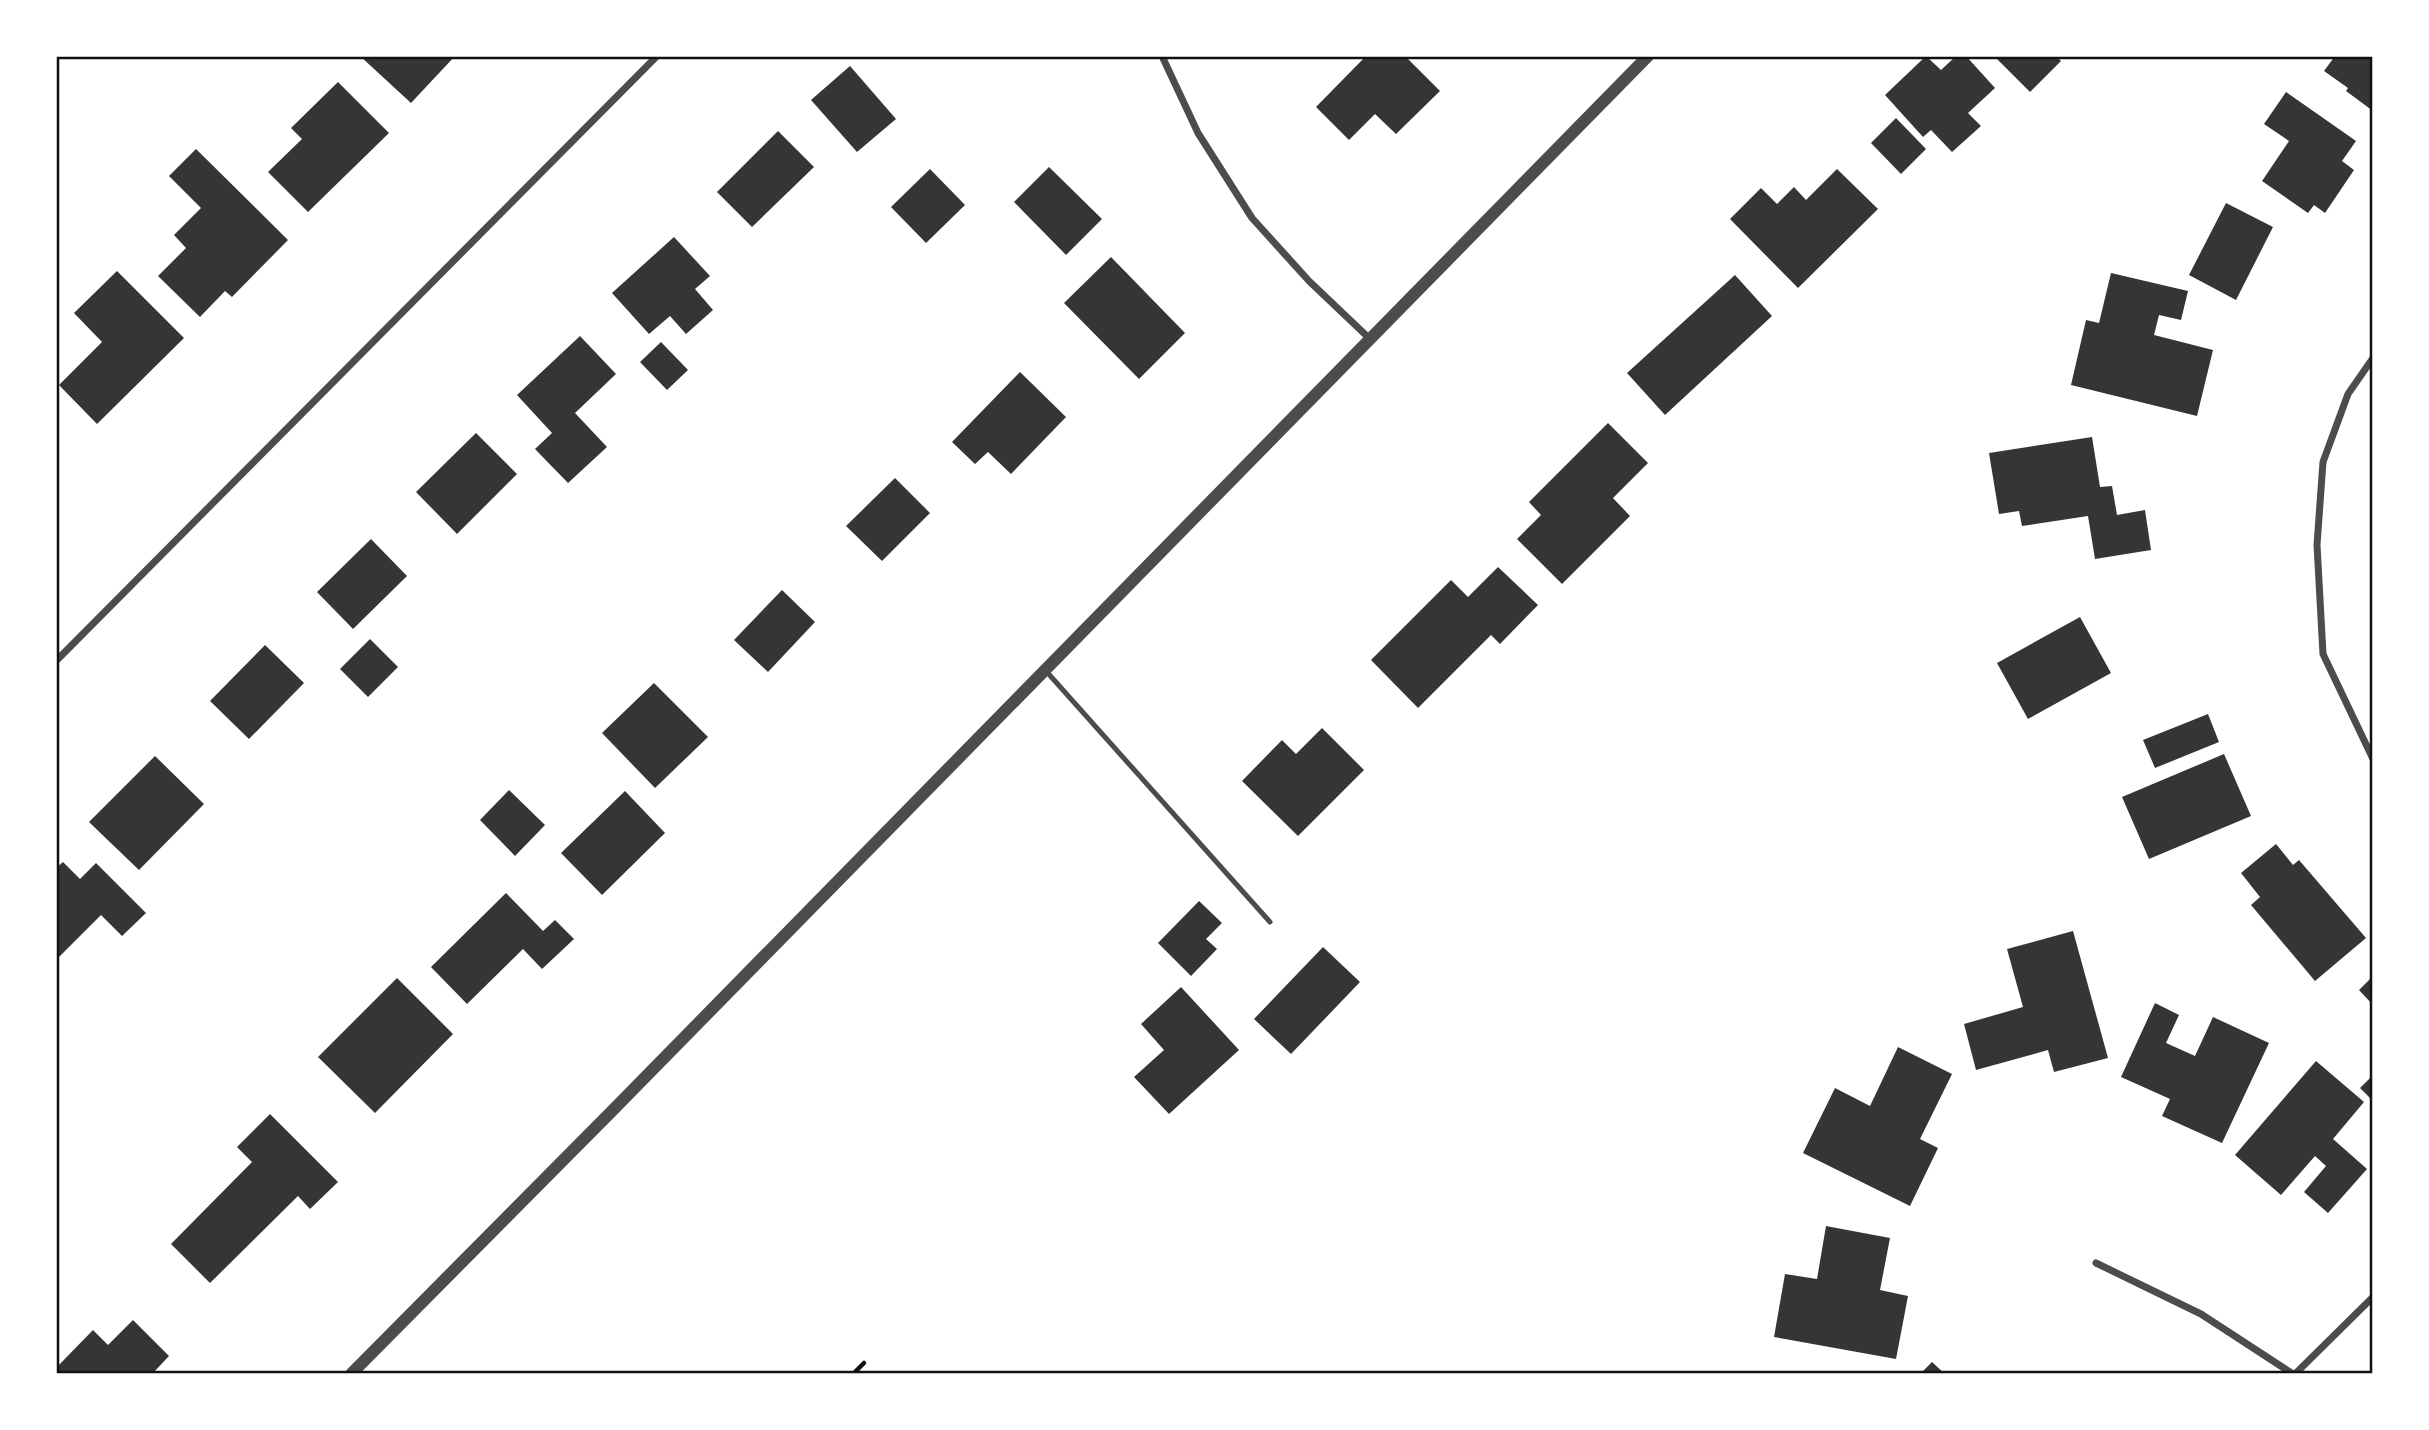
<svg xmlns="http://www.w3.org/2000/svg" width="2429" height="1430" font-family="'PT Sans Narrow',sans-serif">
  <rect width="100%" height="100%" fill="#fff"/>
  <path fill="#353535" d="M360,56H455L411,103Z
    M1366,56H1405L1440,91L1396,134L1375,114L1349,140L1316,107Z
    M1926,56L1941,70L1956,56H1966L1995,88L1968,113L1981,126L1952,152L1931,130L1923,137L1885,95Z
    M1994,56H2056L2061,61L2030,92Z
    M2335,56H2373V111L2346,91L2348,88L2324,71Z
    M850,66L896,119L857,152L811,100Z
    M338,82L389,133L308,212L268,172L302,139L291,128Z
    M2286,92L2356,141L2342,161L2354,170L2325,213L2314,205L2308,213L2262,181L2289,141L2264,124Z
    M1896,118L1926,149L1901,174L1871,143Z
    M778,131L814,167L752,227L717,192Z
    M196,149L288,240L232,297L225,291L200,317L158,276L186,248L174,235L201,208L169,176Z
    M1049,167L1102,219L1066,255L1014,202Z
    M930,169L965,205L926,243L891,207Z
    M1837,169L1878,209L1798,288L1730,219L1761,188L1777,204L1794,187L1806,200Z
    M2226,203L2273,227L2236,300L2189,275Z
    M674,237L710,276L695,289L713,310L686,334L670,316L649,334L612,293Z
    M1111,257L1185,333L1139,379L1064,303Z
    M117,271L184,338L97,424L59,385L102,342L74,313Z
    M2111,273L2188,291L2181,320L2159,315L2154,335L2213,350L2197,416L2071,385L2086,320L2099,323Z
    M1735,275L1772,316L1665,415L1627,373Z
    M580,336L616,374L575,413L607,447L568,483L535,449L552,433L517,395Z
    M661,342L688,370L667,390L640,362Z
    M1020,372L1066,417L1011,474L988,452L975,464L952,442Z
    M1608,423L1648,463L1613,498L1630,516L1562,584L1517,539L1541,515L1529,502Z
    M476,433L517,474L457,534L416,492Z
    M2092,437L2100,487L2112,486L2117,515L2145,510L2151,550L2095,559L2088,516L2022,526L2019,511L1999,514L1989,453Z
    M895,478L930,513L882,561L846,526Z
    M371,539L407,576L353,629L317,592Z
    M1498,567L1538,605L1500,644L1491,635L1418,708L1371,660L1451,580L1468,597Z
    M782,590L815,622L768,672L734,640Z
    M2080,617L2111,673L2028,719L1997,663Z
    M370,639L398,667L368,697L340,669Z
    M265,645L304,683L249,739L210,701Z
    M654,683L708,737L655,788L602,733Z
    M2208,714L2219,742L2155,768L2143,740Z
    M1322,728L1364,770L1298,836L1242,781L1282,740L1296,754Z
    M2224,754L2251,816L2149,859L2122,797Z
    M155,756L204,804L139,870L89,822Z
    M509,790L545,825L515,856L480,820Z
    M625,791L665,833L602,895L561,853Z
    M2276,844L2293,865L2299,860L2366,938L2315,981L2251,905L2260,897L2241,873Z
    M63,862L80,879L96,863L146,913L122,936L101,915L56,960V868Z
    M506,893L543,931L555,920L574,939L542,969L523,949L467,1004L431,967Z
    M1199,901L1222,923L1206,939L1217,949L1191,976L1158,943Z
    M2073,931L2108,1058L2054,1072L2048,1050L1976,1070L1964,1024L2023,1007L2007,949Z
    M1323,947L1360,982L1291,1054L1254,1019Z
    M2373,976V1005L2359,990Z
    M397,978L453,1034L375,1113L318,1057Z
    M1181,987L1239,1050L1169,1114L1134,1077L1164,1050L1141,1024Z
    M2155,1003L2179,1015L2166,1043L2195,1056L2213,1017L2269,1043L2222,1143L2162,1116L2170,1099L2121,1077Z
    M1898,1047L1952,1074L1920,1139L1938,1148L1910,1206L1803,1153L1835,1088L1870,1106Z
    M2316,1061L2364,1102L2333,1139L2367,1169L2328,1213L2304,1192L2326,1166L2315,1156L2281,1195L2235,1155Z
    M2373,1075V1101L2360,1088Z
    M270,1114L338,1182L310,1209L298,1196L210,1283L171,1244L252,1162L237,1147Z
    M1826,1226L1890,1238L1880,1290L1908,1296L1896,1359L1774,1337L1785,1274L1817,1279Z
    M133,1320L169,1356L152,1374L56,1373V1368L93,1330L108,1345Z
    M1932,1362L1945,1374H1920Z"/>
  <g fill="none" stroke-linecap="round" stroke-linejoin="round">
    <path stroke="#111" stroke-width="4.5" d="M853,1374L864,1363"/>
    <path stroke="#4c4c4c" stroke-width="5" d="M1046,671L1270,922"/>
    <path stroke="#4c4c4c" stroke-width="7" d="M1162,56L1198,133L1252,218L1309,281L1370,339
      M2373,358L2348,394L2323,462L2317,545L2323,654L2373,759
      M56,661L657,56
      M2096,1263L2201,1314L2293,1374
      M2295,1374L2373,1297"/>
    <path stroke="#4c4c4c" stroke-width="12" d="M351,1374L610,1113L1648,56"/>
  </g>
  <rect width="2429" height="1430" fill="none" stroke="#ffffff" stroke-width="116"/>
  <rect x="58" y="58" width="2313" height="1314" fill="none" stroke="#111" stroke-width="2.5"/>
</svg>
